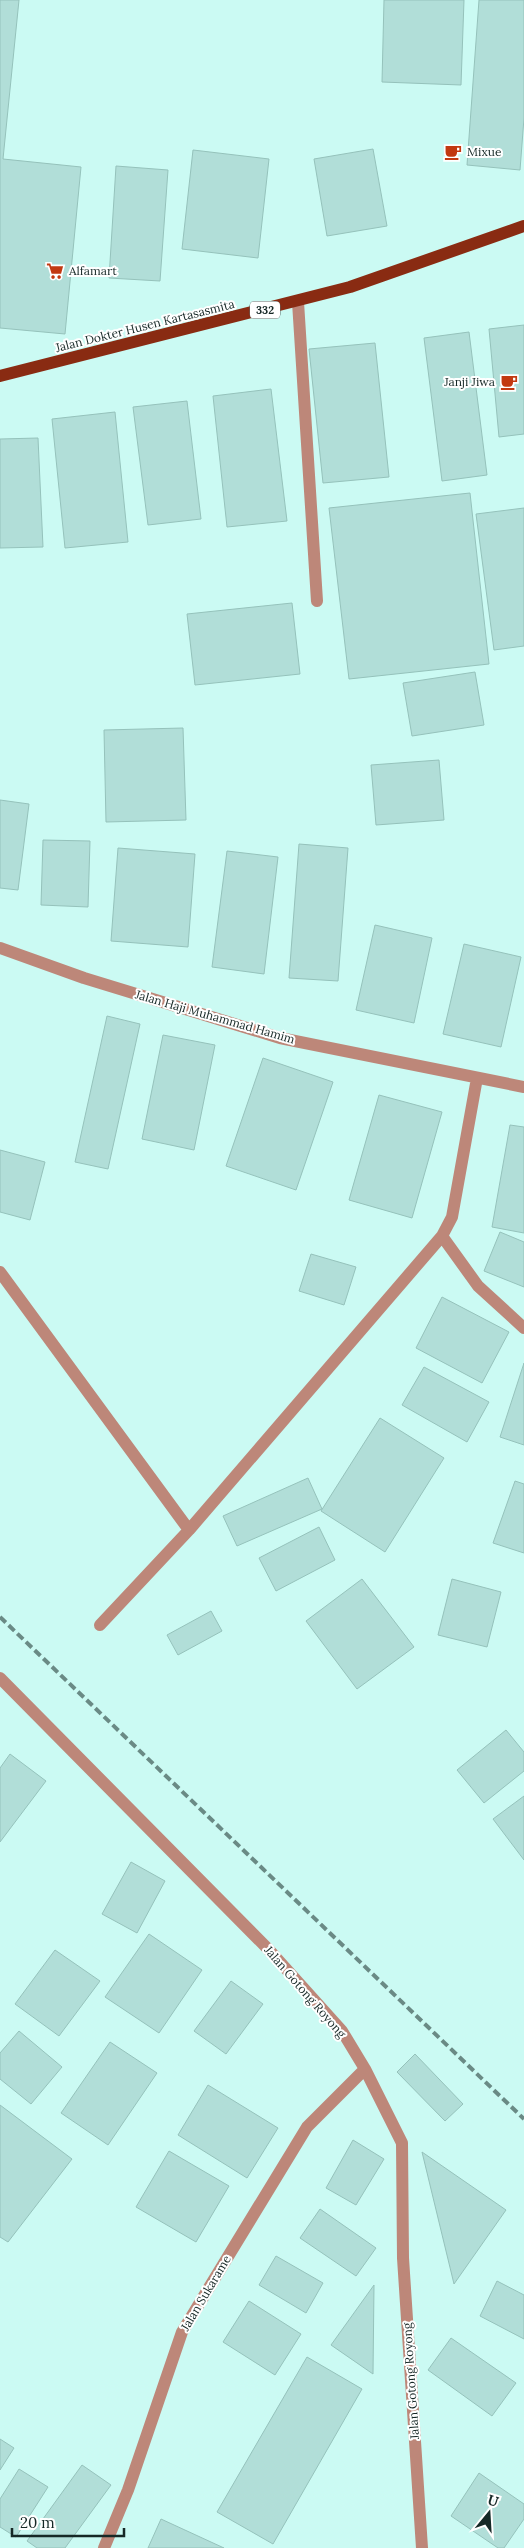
<svg xmlns="http://www.w3.org/2000/svg" width="524" height="2548" font-family="Lora,serif">
  <rect width="100%" height="100%" fill="#cbfaf3"/>
  <path fill="#b1ded8" stroke="#95c2bb" d="M0,0H19L3,159L81,167L65,334L0,328Z
    M384,0H464L461,85L382,82Z
    M479,0H524V118L520,170L467,165Z
    M373,149L387,226L327,236L314,159Z
    M193,150L269,159L258,258L182,249Z
    M116,166L168,170L160,281L109,278Z
    M524,325V434L499,437L489,329Z
    M469,332L487,475L442,481L424,338Z
    M375,343L389,477L323,483L309,349Z
    M271,389L287,521L227,527L213,396Z
    M187,401L201,519L148,525L133,407Z
    M115,412L128,542L65,548L52,419Z
    M38,438L43,547L0,548V439Z
    M470,493L489,664L349,679L329,508Z
    M524,508V646L494,650L476,514Z
    M292,603L300,674L195,685L187,614Z
    M475,672L484,725L412,736L403,683Z
    M183,728L186,820L106,822L104,730Z
    M439,760L444,820L376,825L371,765Z
    M0,800L29,804L18,890L0,888Z
    M43,840L90,841L88,907L41,905Z
    M299,844L348,848L338,981L289,978Z
    M118,848L195,854L188,947L111,941Z
    M227,851L278,857L264,974L212,967Z
    M375,925L432,938L414,1023L356,1010Z
    M464,944L521,957L501,1047L443,1034Z
    M107,1016L140,1024L108,1169L75,1162Z
    M163,1035L215,1045L194,1150L142,1139Z
    M263,1058L333,1082L296,1190L226,1166Z
    M379,1095L442,1112L412,1218L349,1200Z
    M510,1125L524,1127V1233L492,1227Z
    M0,1150L45,1162L30,1220L0,1212Z
    M500,1232L524,1242V1287L484,1271Z
    M311,1254L356,1267L344,1305L299,1291Z
    M442,1297L509,1332L482,1383L416,1348Z
    M524,1363V1445L500,1437Z
    M424,1367L489,1402L467,1442L402,1405Z
    M380,1418L444,1458L385,1552L321,1511Z
    M308,1478L322,1509L237,1546L223,1516Z
    M515,1481L524,1484V1553L493,1543Z
    M319,1527L335,1560L276,1591L259,1558Z
    M362,1579L414,1647L357,1689L306,1621Z
    M452,1579L501,1592L487,1647L438,1635Z
    M211,1611L222,1631L178,1655L167,1635Z
    M506,1730L524,1752V1771L484,1803L457,1770Z
    M10,1754L46,1781L0,1842V1768Z
    M524,1796V1860L493,1819Z
    M131,1862L165,1881L137,1933L102,1914Z
    M149,1934L202,1970L159,2033L105,1997Z
    M55,1950L100,1981L59,2036L15,2004Z
    M231,1981L263,2004L226,2054L194,2031Z
    M19,2031L62,2067L31,2104L0,2079V2053Z
    M110,2042L157,2073L108,2145L61,2113Z
    M415,2054L463,2104L445,2121L397,2072Z
    M208,2085L278,2128L247,2178L178,2135Z
    M0,2105L72,2159L8,2242L0,2237Z
    M353,2140L384,2159L356,2205L326,2188Z
    M169,2151L229,2186L196,2242L136,2207Z
    M422,2152L506,2210L454,2284Z
    M320,2209L376,2248L356,2276L300,2238Z
    M276,2256L323,2283L306,2313L259,2285Z
    M497,2281L524,2295V2339L480,2316Z
    M374,2285L373,2374L331,2345Z
    M249,2301L301,2334L275,2375L223,2342Z
    M451,2338L516,2383L492,2416L428,2370Z
    M307,2357L362,2389L273,2544L217,2512Z
    M0,2439L14,2448L0,2470Z
    M82,2465L111,2485L65,2548H37L27,2541Z
    M19,2469L48,2487L16,2537L0,2527V2499Z
    M479,2473L524,2504V2519L504,2548H498L451,2516Z
    M161,2519L224,2548H148Z"/>
  <g fill="none" stroke-linecap="round" stroke-linejoin="round">
    <path stroke="#bd8779" stroke-width="12" d="M298,302L317,601
      M0,948L84,978L280,1038L524,1087
      M442,1236L478,1286L524,1328
      M0,1272L189,1530
      M100,1625L189,1530L442,1236L452,1217L477,1078
      M0,1678L270,1951L342,2031L365,2069L402,2143L403,2258L422,2548
      M104,2548L128,2490L182,2332L307,2127L365,2069"/>
    <path stroke="#892b12" stroke-width="12" d="M0,376L350,287L524,226"/>
    <path stroke="#6a8a85" stroke-width="4" stroke-dasharray="8 4" stroke-linecap="butt" d="M0,1617L524,2119"/>
  </g>
  <defs>
    <g id="cafe-bare" transform="scale(1.35)"><path d="M-5.5-4.5H6V0H3Q3 3.5 0 3.5H-2.5Q-5.5 3.5-5.5 0ZM3-3.2v2h1.7v-2ZM-6 4.5H4V6H-6Z" fill="#c23911" stroke="#fff" stroke-width="2.5" paint-order="stroke"/></g>
    <g id="supermarket-bare" transform="scale(1.35)"><path d="M-6-5.5h2.5l.6 2H6L4.5 2H-2.5L-4.4-4H-6ZM-1.5 3.2a1.3 1.3 0 1 0 .1 0ZM3 3.2a1.3 1.3 0 1 0 .1 0Z" fill="#c23911" stroke="#fff" stroke-width="2.5" paint-order="stroke"/></g>
  </defs>
  <g fill-rule="evenodd">
    <use href="#cafe-bare" x="453" y="152"/>
    <use href="#supermarket-bare" x="55" y="271"/>
    <use href="#cafe-bare" x="509" y="382"/>
  </g>
  <g text-anchor="middle" stroke-width="4" stroke-linejoin="round" paint-order="stroke">
    <rect fill="#fff" stroke="#5c6867" stroke-width="1" x="250" y="301.5" width="30" height="17" rx="4"/>
    <g font-size="11" font-weight="bold" fill="#162826">
      <text x="265" y="314">332</text>
    </g>
    <g font-size="12" fill="#162826" stroke="#fff" text-anchor="start">
      <text x="467" y="156">Mixue</text>
      <text x="69" y="275">Alfamart</text>
      <text x="495" y="386" text-anchor="end">Janji Jiwa</text>
    </g>
    <g font-size="12" fill="#162826" stroke="#fff">
      <text transform="translate(145 326) rotate(-14)" y="4">Jalan Dokter Husen Kartasasmita</text>
      <text transform="translate(215 1017) rotate(16)" y="4">Jalan Haji Muhammad Hamim</text>
      <text transform="translate(305 1992) rotate(49)" y="4">Jalan Gotong Royong</text>
      <text transform="translate(206 2293) rotate(-59)" y="4">Jalan Sukarame</text>
      <text transform="translate(411 2381) rotate(-94)" y="4">Jalan Gotong Royong</text>
    </g>
  </g>
  <g transform="translate(489 2513) rotate(18)" stroke="#ffffff" stroke-width="4" paint-order="stroke">
  <path d="M0-4L9 19L0 12L-9 19Z" fill="#162826"/>
  <text y="-8" font-size="14" font-weight="bold" text-anchor="middle" fill="#162826">U</text>
  </g>
  <path d="M12 2528v8h112v-8" fill="none" stroke="#162826" stroke-width="2.5"/>
  <text x="20" y="2528" font-size="15" fill="#162826" stroke="#ffffff" stroke-width="4" paint-order="stroke">20 m</text>
</svg>
